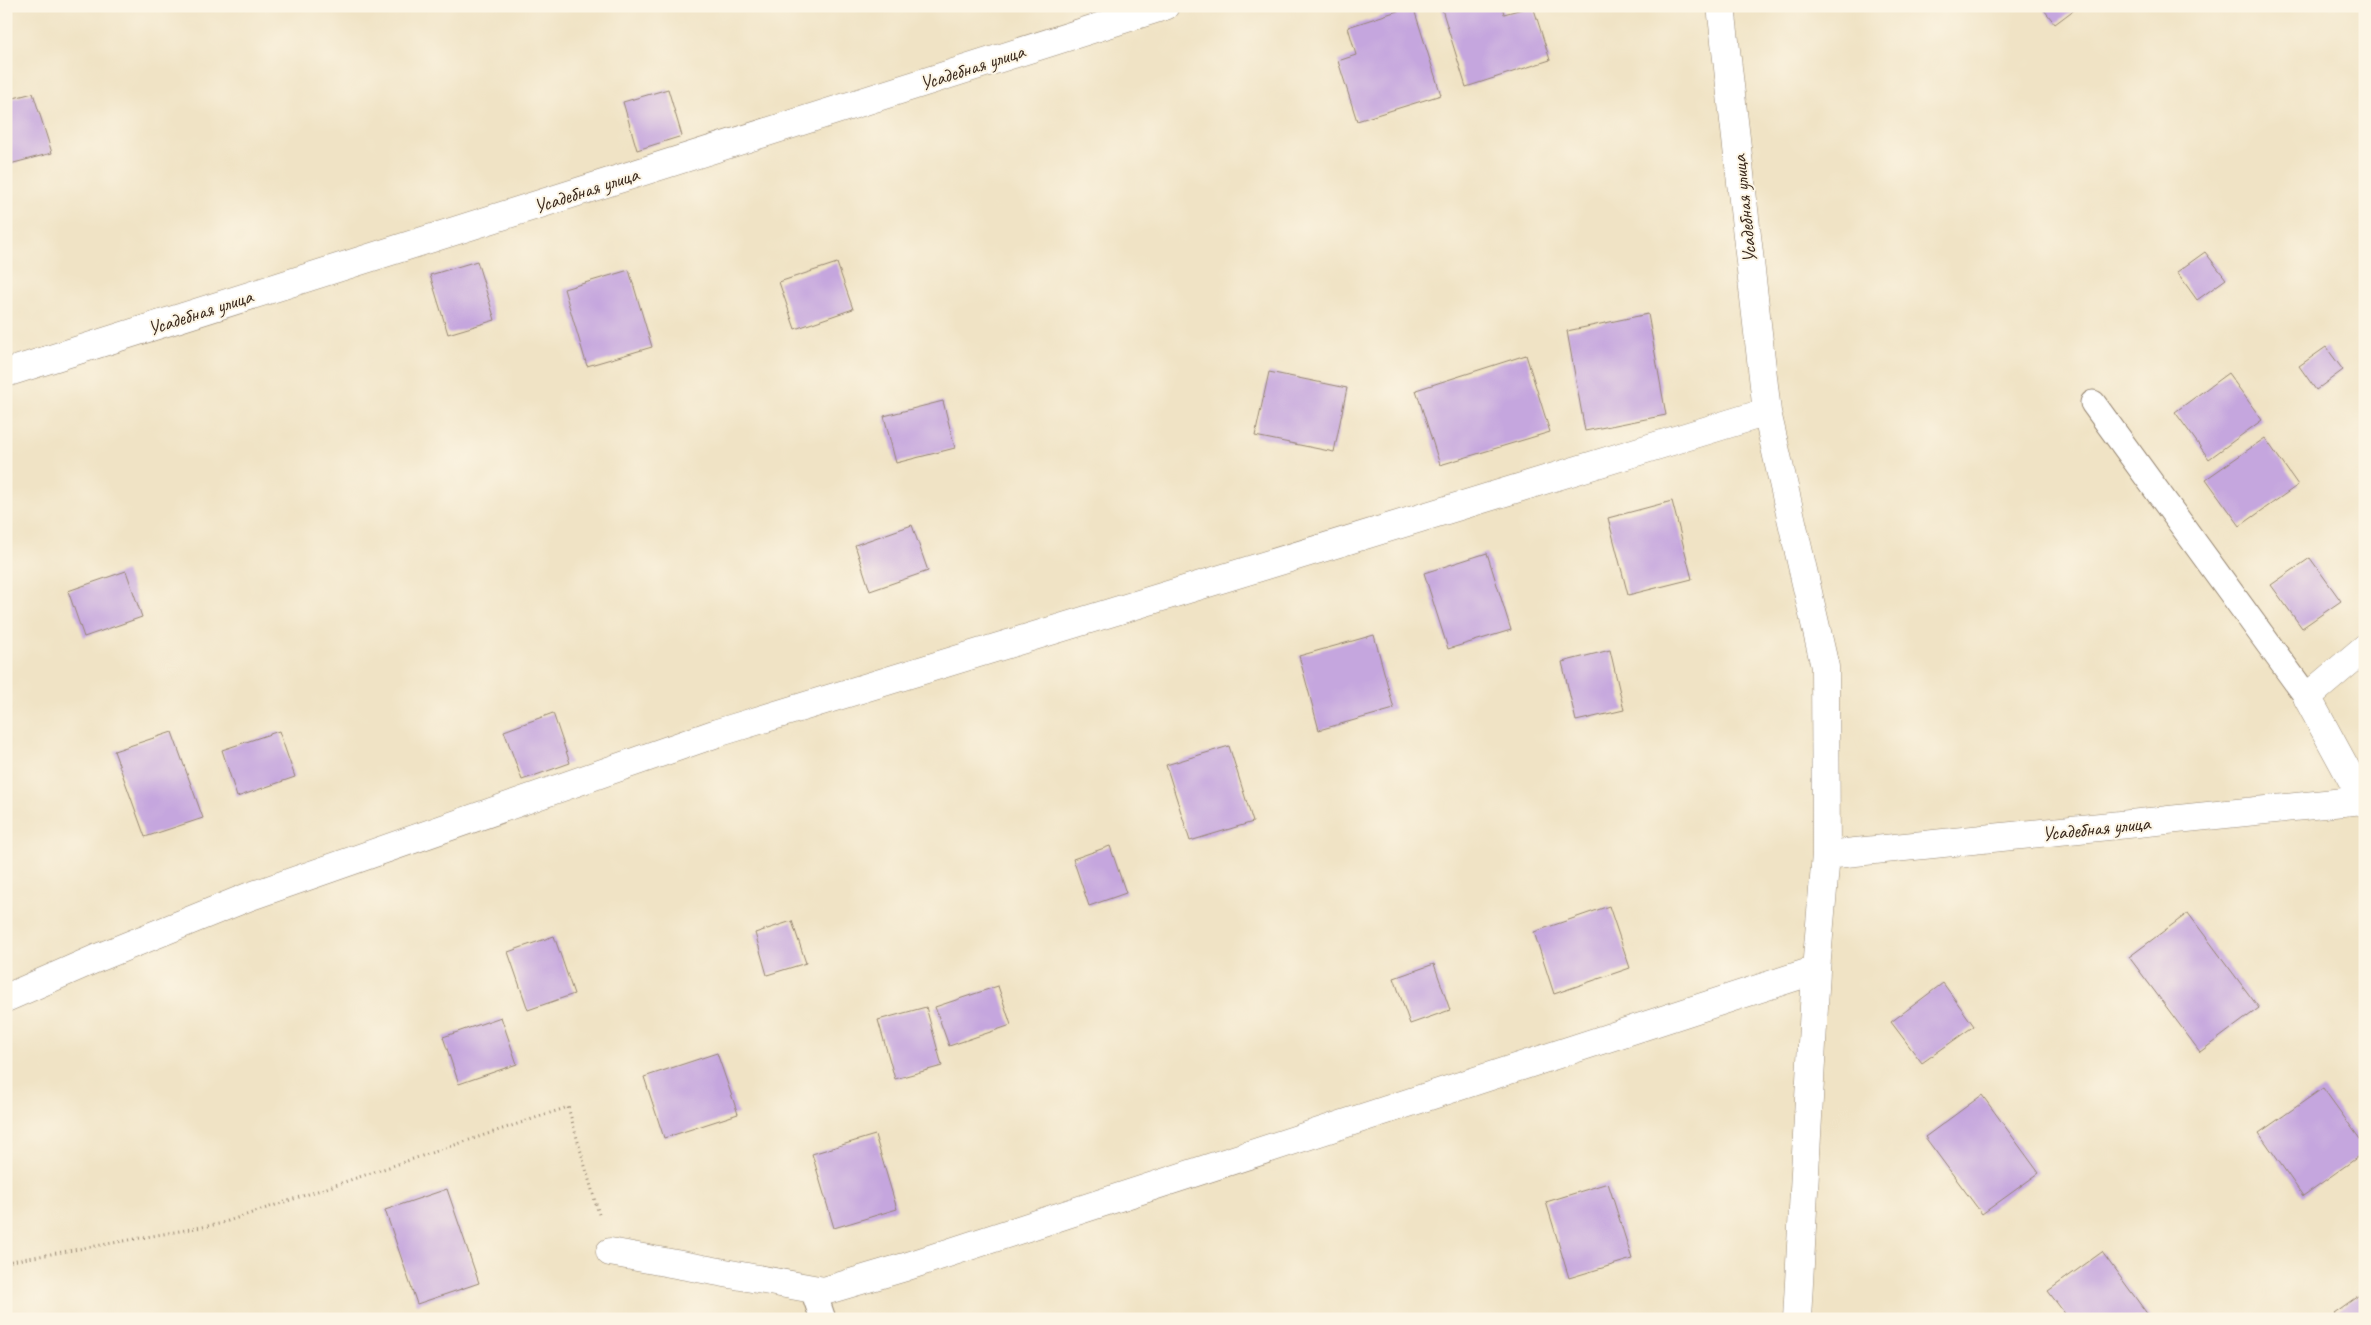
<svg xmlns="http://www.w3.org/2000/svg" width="2371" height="1325" font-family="Caveat,sans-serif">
  <rect width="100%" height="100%" fill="#fcf5e5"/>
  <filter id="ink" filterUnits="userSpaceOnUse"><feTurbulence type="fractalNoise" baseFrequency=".02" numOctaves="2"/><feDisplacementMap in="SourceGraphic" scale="10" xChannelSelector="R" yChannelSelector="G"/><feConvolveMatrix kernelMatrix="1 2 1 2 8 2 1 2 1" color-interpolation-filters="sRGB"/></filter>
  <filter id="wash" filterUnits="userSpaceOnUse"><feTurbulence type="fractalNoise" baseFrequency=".0096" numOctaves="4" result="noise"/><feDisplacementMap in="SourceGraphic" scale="20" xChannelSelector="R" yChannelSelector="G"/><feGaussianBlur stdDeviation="1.12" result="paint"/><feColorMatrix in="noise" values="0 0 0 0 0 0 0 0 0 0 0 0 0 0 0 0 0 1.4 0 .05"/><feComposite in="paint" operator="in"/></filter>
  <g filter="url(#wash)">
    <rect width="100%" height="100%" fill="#f0e3c5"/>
    <g id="blocks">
      <path fill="#c5a6de" d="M1413,6L1441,95L1357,121L1338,61L1356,55L1348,27Z
        M1441,6H1502L1504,14L1533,6L1550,60L1466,87Z
        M2041,6H2079L2055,24Z
        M668,89L682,136L637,150L623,102Z
        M33,93L52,153L6,165V100Z
        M2205,252L2226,279L2197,300L2177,272Z
        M477,261L495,320L448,334L430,275Z
        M837,263L853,309L795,329L779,282Z
        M629,270L652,347L587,366L564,289Z
        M1648,314L1666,415L1585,431L1567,331Z
        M2326,347L2343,370L2316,390L2299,366Z
        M1526,355L1550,432L1440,465L1416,390Z
        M1269,372L1347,388L1334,452L1255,436Z
        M2228,373L2262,420L2209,459L2175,412Z
        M943,401L955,448L896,463L884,416Z
        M2265,438L2298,485L2240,526L2206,479Z
        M1672,501L1692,579L1628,595L1608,518Z
        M912,525L928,571L870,591L855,545Z
        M1487,553L1511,630L1448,649L1424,573Z
        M2310,558L2341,601L2302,628L2271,585Z
        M126,571L142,617L84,637L68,591Z
        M1374,635L1394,709L1319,730L1299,656Z
        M1610,650L1624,710L1576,721L1562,662Z
        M553,713L570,763L522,780L504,731Z
        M279,731L295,777L237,797L222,750Z
        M172,732L203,818L145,837L114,751Z
        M1229,746L1253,822L1190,841L1166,765Z
        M1110,846L1126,893L1089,906L1073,859Z
        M1609,906L1630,968L1554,994L1534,932Z
        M2188,913L2259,1008L2200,1052L2129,957Z
        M792,921L806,963L767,975L755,933Z
        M554,936L574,994L528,1010L508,952Z
        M1434,964L1450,1010L1410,1024L1394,978Z
        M1943,983L1974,1026L1922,1063L1891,1022Z
        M998,986L1011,1025L949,1046L935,1007Z
        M926,1007L942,1066L895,1079L878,1020Z
        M501,1017L517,1064L459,1084L443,1037Z
        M717,1053L738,1114L664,1138L644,1077Z
        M2323,1088L2365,1146V1152L2303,1196L2259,1133Z
        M1982,1095L2039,1173L1982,1214L1925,1137Z
        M875,1135L897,1209L834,1228L812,1154Z
        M1608,1183L1632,1259L1569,1278L1546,1202Z
        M447,1189L479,1283L417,1304L385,1210Z
        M2102,1252L2151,1319H2069L2048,1291Z
        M2365,1291V1319H2339L2334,1313Z"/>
    </g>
  </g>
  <g filter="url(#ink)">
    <use href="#blocks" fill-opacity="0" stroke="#968672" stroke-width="1"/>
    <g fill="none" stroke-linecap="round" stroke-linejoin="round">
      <g stroke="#968672" stroke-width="27">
        <path id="lane" d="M2093,403L2307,697
          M813,1290L823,1319"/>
      </g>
      <g stroke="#968672" stroke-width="29">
        <path id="street" d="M1721,6L1767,412L1825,667L1826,855L1816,970L1797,1319
          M6,373L1165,6
          M2363,800L2307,697L2365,648
          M1826,855L2363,800L2365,803
          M6,998L95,959L248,897L717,733L1767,412
          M610,1252L824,1291L905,1267L1816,970"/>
      </g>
      <path stroke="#968672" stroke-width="3" stroke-dasharray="1 4" stroke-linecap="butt" d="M6,1262L219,1224L568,1107L600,1218"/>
      <use href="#lane" stroke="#fff" stroke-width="25"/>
      <use href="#street" stroke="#fff" stroke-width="28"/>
    </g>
  </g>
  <g text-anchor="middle" stroke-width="4" stroke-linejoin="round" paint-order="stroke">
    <g font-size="20" fill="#3b2a1e" stroke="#fcf5e5">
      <text transform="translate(972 67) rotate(-18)" y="7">Усадебная улица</text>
      <text transform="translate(586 190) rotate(-18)" y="7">Усадебная улица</text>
      <text transform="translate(1744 209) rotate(-96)" y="7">Усадебная улица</text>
      <text transform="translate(200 312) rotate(-18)" y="7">Усадебная улица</text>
      <text transform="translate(2096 828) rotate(-6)" y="7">Усадебная улица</text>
    </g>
  </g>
  <rect width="2371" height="1325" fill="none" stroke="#fcf5e5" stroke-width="25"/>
</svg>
